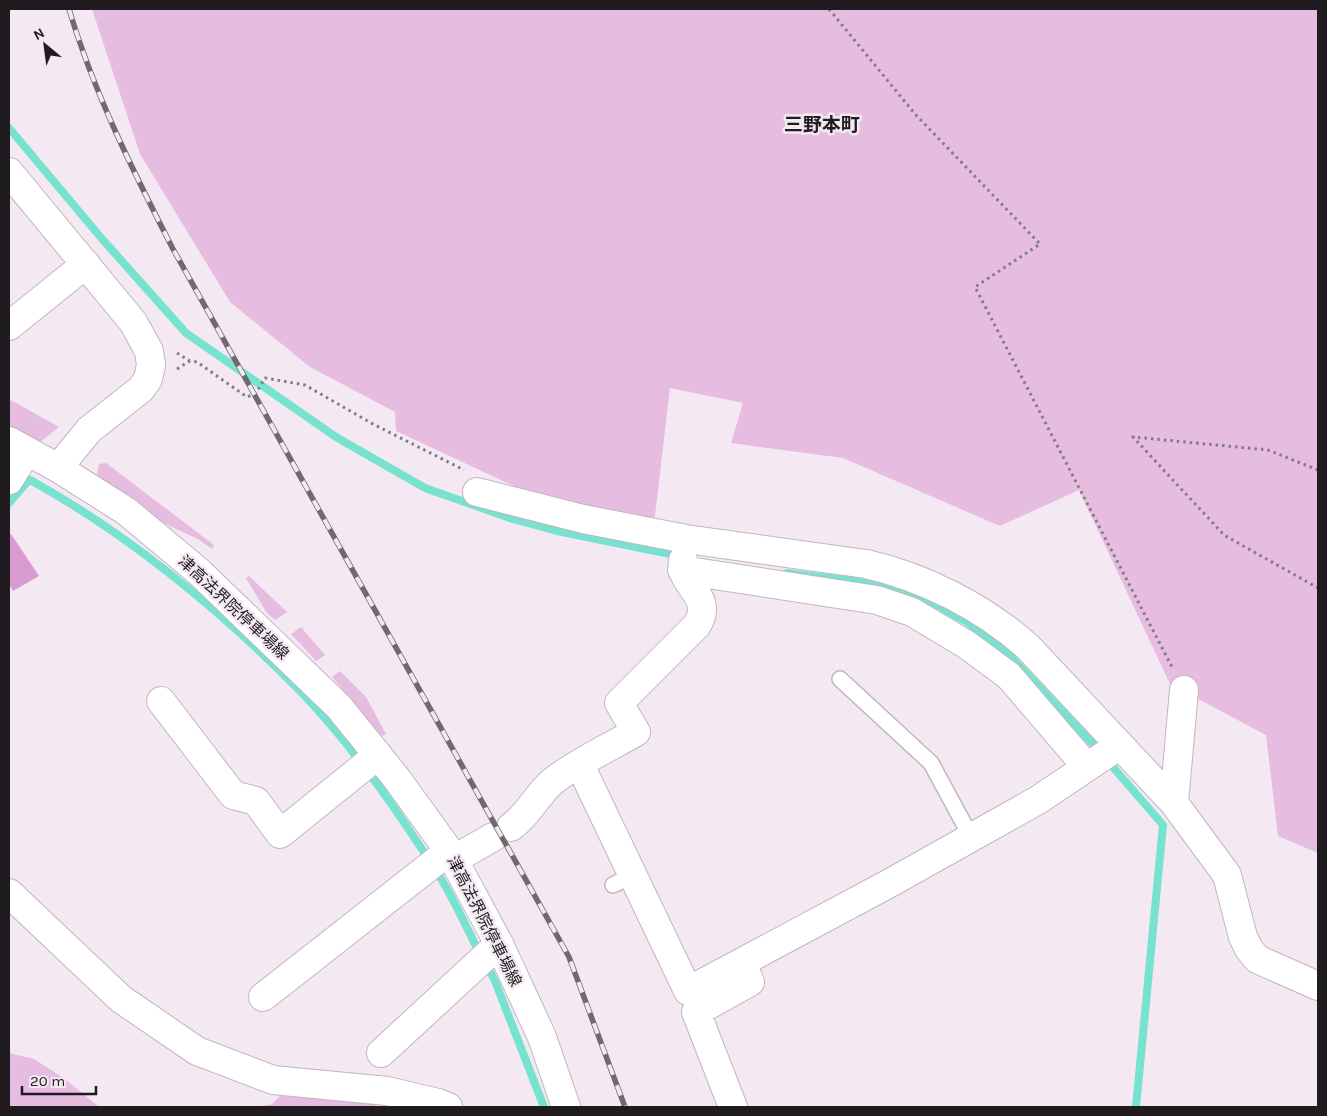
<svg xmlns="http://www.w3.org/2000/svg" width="1327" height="1116" font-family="Karla,'Noto Sans JP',sans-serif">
  <rect width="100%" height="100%" fill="#f4e8f2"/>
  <path fill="#e7bce1" d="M92,9H1318V853L1278,836L1266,735L1170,684L1079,490L1000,526L843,458L731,443L743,403L670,388L654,524L548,502L396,431L395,412L310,367L230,302L140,154Z
    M9,399L59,427L40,442L9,426Z
    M106,463L214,545L212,549L198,539L161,522L97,475L99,464Z
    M249,576L287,612L275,620L267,613L246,578Z
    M301,627L325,655L316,661L291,634Z
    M340,671L366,697L386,734L382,736L332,677Z
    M9,1053L34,1059L65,1079L99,1107H9Z
    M286,1090L377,1099L374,1107H258L272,1104Z"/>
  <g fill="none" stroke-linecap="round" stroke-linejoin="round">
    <path stroke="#76e2cf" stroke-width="8" d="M9,128L103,240L186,333L336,437L425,488L513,519L557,531L680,556
      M17,473C120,527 220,609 301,692C354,747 399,813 440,877C455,901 467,929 480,954
      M9,503L29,480
      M787,573L878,584L931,602L967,622L1005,651L1093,744L1163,825L1136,1107
      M486,964L495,981L544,1107"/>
  </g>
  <path fill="#d99ad1" d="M11,534L39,576L13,591L9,584V536Z"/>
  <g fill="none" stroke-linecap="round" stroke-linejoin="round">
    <g stroke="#c1b6c0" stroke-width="18">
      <path id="service" d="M840,679L931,763L971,837
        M613,885L633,875"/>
    </g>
    <g stroke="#c1b6c0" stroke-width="30">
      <path id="minor" d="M9,326L86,264
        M9,480L27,451
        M477,492L583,519L686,539L866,564C924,577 983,607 1028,647L1174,803
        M682,570L877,600L912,612L967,645L1009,676L1087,767
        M1184,690L1174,803L1227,875L1243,937L1249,949L1257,959L1318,986
        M161,701L233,795L256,801L280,834L378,755
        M580,765L688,991L890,883L1038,800L1120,745
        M511,827C529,814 536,796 552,782C572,765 612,746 636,732L619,703L697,625C715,595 679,587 683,560
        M453,860L493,837
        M9,893L121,999L197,1051L273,1080L387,1091L438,1103L448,1107
        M263,997L449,851
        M381,1053L499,944
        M733,1107L696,1012L750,982L742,963"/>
    </g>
    <g stroke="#c1b6c0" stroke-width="30">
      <path id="tertiary" d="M9,441L58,468"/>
    </g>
    <g stroke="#c1b6c0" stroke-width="30">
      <path id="secondary" d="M9,172L133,322L149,351L151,365L148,379L141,389L89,430L58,468L126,511L198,571L339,707L397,779L449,851L499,944L542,1037L566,1107"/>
    </g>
    <path stroke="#837b82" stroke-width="3" stroke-dasharray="2.5 4" stroke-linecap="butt" d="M829,9L915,114L1040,244L975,287L1172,667
      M177,353L190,361
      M177,369L190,361L197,362L247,397L256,393L265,378L305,385L371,423L464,470
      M1318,470L1268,450L1133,437L1224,535L1318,588"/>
    <use href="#service" stroke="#fff" stroke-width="15"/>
    <use href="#minor" stroke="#fff" stroke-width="28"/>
    <use href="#tertiary" stroke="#fff" stroke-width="28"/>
    <use href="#secondary" stroke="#fff" stroke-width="28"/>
    <g stroke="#70696e" stroke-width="5.5">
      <path id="rail" d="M69,9C94,93 133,171 173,249L569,957L625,1107"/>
    </g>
    <use href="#rail" stroke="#f4e8f2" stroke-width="4" stroke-dasharray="11" stroke-linecap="butt"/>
  </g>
  <g text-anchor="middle" stroke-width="5" stroke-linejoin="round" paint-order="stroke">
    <g font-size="16" fill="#1f1b1e" stroke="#f4e8f2">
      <text transform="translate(234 607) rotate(43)" y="6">津高法界院停車場線</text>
      <text transform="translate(485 921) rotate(63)" y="6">津高法界院停車場線</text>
    </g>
    <g font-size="19" font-weight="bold" fill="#1f1b1e" stroke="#f4e8f2">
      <text x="822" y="131">三野本町</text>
    </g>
  </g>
  <rect width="1327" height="1116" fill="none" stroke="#1f1b1e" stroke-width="20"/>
  <g transform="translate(45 45) rotate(331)" stroke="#f4e8f2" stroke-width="4" paint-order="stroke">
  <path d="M0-4L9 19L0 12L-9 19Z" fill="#1f1b1e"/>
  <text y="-8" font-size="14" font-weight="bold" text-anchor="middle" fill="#1f1b1e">N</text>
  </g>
  <path d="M22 1086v8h74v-8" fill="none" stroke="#1f1b1e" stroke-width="2.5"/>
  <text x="30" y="1086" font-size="15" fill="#1f1b1e" stroke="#f4e8f2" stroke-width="4" paint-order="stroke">20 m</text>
</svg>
